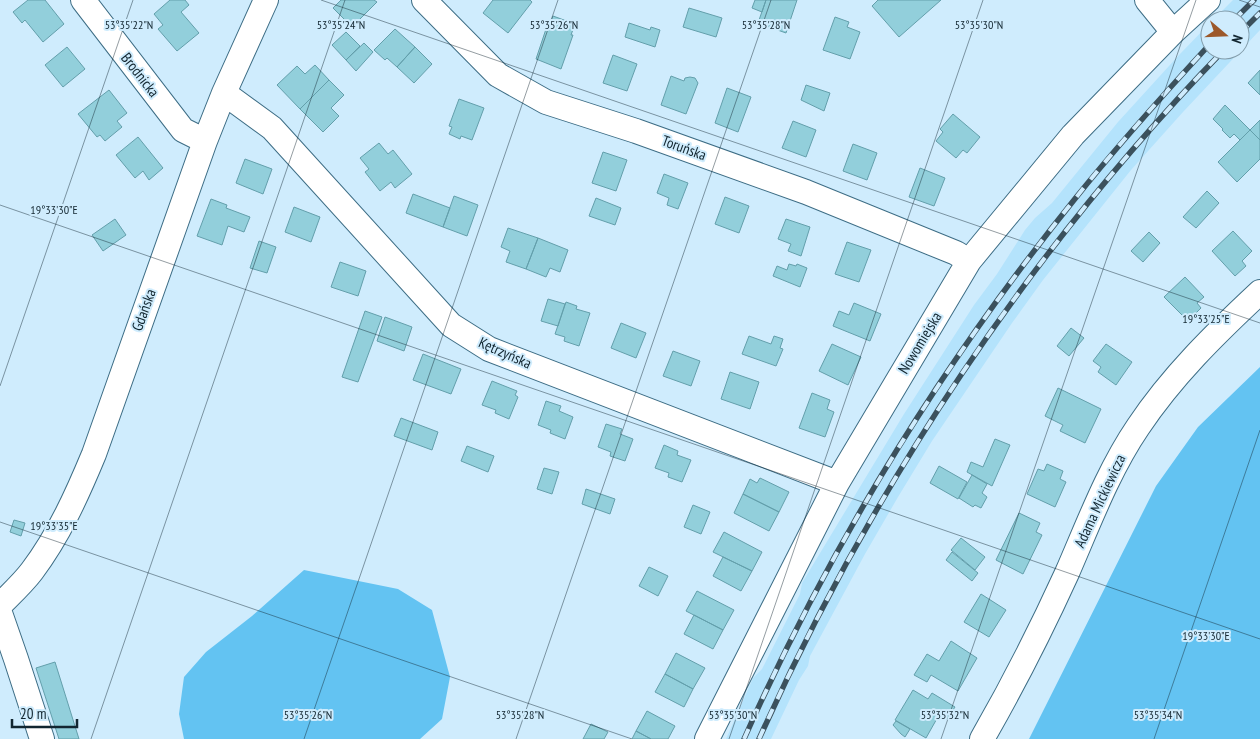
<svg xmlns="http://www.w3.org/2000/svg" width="1260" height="739" font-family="'PT Sans Narrow',sans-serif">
  <rect width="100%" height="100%" fill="#cfecfd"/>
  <path fill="#b4e3fc" d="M1233,0H1260V30L1183,112L1131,170L1043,280L1012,323L932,441L898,497L865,554L810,656L808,666L799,680L771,739H726L753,678L762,669L800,594L802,583L904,414L974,305L997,274L1025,230L1035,218L1052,203L1118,122L1179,55L1210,23V50H1240V20H1213Z"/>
  <path fill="#63c3f2" d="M1260,367V739H1029L1156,486L1198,427Z
    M304,570L398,589L432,610L450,677L442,719L420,739H184L179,714L184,677L206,652L252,616Z"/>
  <path fill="#92cfdb" stroke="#639fab" d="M28,0H45L64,24L43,42L25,20L22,23L13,12Z
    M170,0H185L189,5L181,12L199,33L177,51L158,29L163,25L154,14Z
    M341,0H374L377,2L352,27L333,8Z
    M493,0H530L532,2L508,33L483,13Z
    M755,0H766L762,12L752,8Z
    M766,0H797L786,33L758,23Z
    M878,0H941L899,37L872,6Z
    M689,8L722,18L716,37L683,27Z
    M553,16L575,24L571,35H573L561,69L536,59L547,26L549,27Z
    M835,17L849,22L847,27L860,32L850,59L823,50Z
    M629,23L650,30L651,27L660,30L655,47L625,37Z
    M395,29L415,47L397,67L387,58L385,60L374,50Z
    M346,32L360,46L346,60L332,45Z
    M364,43L373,52L356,71L346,60Z
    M67,47L85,69L63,87L45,65Z
    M415,47L432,64L414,83L397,67Z
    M613,55L637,64L627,91L603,83Z
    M315,65L329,80L300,109L277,85L297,66L305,74Z
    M1260,70V95L1248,83Z
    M671,76L684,81L685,78L690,77L695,78L698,83L686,114L661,105Z
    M329,80L344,95L331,108L339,116L323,132L300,109Z
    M806,85L830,93L824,111L801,100Z
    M727,88L751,97L738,132L715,123Z
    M109,90L127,113L117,121L122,127L105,141L100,135L97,137L78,114Z
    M459,99L484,108L472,140L461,136L460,139L449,134L452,127L449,126Z
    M1225,105L1250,130L1240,140L1234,134L1230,138L1222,130L1223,129L1213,119Z
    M953,114L980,137L967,153L963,150L956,158L936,141L943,132L940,129Z
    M1260,120V140L1250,130Z
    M793,121L816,130L806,157L782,148Z
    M1250,130L1260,140V159L1237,182L1218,162Z
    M138,137L163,168L149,180L143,171L135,178L116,155Z
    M379,143L388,154L393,150L412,174L395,188L391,182L380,191L365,172L369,169L360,158Z
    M853,144L877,153L867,180L843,171Z
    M603,152L627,160L616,191L592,183Z
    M245,159L272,169L263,194L236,183Z
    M920,168L945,178L934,206L909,197Z
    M664,174L688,183L678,209L667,205L669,198L657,193Z
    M1207,191L1219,203L1196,228L1183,217Z
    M413,194L450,208L443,227L406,213Z
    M454,196L478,205L467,236L443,227Z
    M725,197L749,206L739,233L715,224Z
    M596,198L621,208L615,225L589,216Z
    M211,199L227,205L226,208L250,217L244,232L228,226L222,245L197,236Z
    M294,207L320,217L311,242L285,232Z
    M115,219L126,235L103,251L92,235Z
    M786,219L810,227L801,256L788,251L791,244L778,239Z
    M508,228L538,238L526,269L506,262L510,251L501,247Z
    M1233,231L1252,251L1242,261L1246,266L1235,276L1212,251Z
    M1149,232L1160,243L1143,262L1131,251Z
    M538,238L568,250L560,272L550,268L546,277L526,269Z
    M259,241L276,247L267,273L250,268Z
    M847,242L871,250L859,282L835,274Z
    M340,262L366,271L358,296L331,287Z
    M789,264L796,266L797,264L807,268L800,287L773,276L777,266L787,270Z
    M1185,277L1204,297L1197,303L1201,308L1188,321L1164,297Z
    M548,299L565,304L558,326L541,321Z
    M566,302L577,306L576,309L590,313L579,346L564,341L565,337L555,334Z
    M854,303L881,314L870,341L833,326L839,311L849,315Z
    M365,311L382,317L358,382L342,377Z
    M385,317L412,327L404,351L377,341Z
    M621,323L646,333L636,358L611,348Z
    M1071,328L1084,338L1069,356L1057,346Z
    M749,336L771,344L774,336L783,339L780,348L783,349L776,366L742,354Z
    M832,344L861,357L848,385L819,371Z
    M1106,344L1132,362L1116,385L1098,372L1101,367L1093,361Z
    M673,351L700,361L691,386L663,376Z
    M423,354L461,369L451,394L413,380Z
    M730,372L759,382L750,409L721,399Z
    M492,381L517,391L515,395L518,397L509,419L495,413L496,410L482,405Z
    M1058,388L1101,409L1085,443L1060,431L1063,425L1045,416Z
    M812,393L830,400L827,409L834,412L825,437L799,428Z
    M546,401L561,406L559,411L573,417L565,439L550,433L551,430L538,425Z
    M401,418L438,432L432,450L394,436Z
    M606,424L622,429L620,434L633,439L625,461L610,456L611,452L598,447Z
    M995,439L1010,445L992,486L967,472L971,462L983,467Z
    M664,445L678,451L677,455L691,460L682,482L668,477L669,473L655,468Z
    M467,446L494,456L488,472L461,461Z
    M1047,464L1063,471L1060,479L1066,482L1055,507L1027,494L1038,469L1044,471Z
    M939,466L967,482L958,499L930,483Z
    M544,468L559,472L552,494L537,489Z
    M972,475L987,484L982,493L987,497L981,508L975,505L973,507L959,498Z
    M760,478L789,492L779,512L743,494L750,479L757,483Z
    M586,489L615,499L610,514L582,504Z
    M743,494L779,512L769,531L734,513Z
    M693,505L710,512L701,534L684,527Z
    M1019,513L1040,523L1036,532L1042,535L1023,574L996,560Z
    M14,520L25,523L21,536L10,532Z
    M724,532L762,552L752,571L713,552Z
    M961,538L985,557L975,570L951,550Z
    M952,552L978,573L972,581L946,560Z
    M723,557L752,571L741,591L713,576Z
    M649,567L668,576L658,596L639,586Z
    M697,591L734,610L723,630L686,611Z
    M981,594L1006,610L989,637L964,622Z
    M694,615L723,630L713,649L684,634Z
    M951,641L977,658L958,691L931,675L927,682L914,675L927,654L939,661Z
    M676,653L705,668L693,689L665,674Z
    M55,662L79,739H59L36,668Z
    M665,674L693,689L684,707L655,692Z
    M913,690L928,699L932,693L955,707L947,719L939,715L926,738L895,720Z
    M647,711L675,726L668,739H651L636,731Z
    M896,721L910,729L905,737L901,734L893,725Z
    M591,724L608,732L604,739H583Z
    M636,731L651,739H632Z"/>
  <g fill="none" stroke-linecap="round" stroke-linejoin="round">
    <g stroke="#3d6d85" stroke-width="26">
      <path id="minor" d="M83,0L183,130L205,141
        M424,0L498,75L546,102L636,131L806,192L956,253L969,261
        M1147,0L1173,32
        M224,93L272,128L451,325L489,349L837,483
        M0,605C11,594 23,583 32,571C59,535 77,495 94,454L205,141L224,93L266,0
        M0,613L16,659L42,739
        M707,739L837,483L969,261L1073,135L1173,32L1208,0
        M982,739C1013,685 1041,630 1067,573C1088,525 1108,471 1138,427C1172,376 1215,334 1260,292"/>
    </g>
    <use href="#minor" stroke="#fff" stroke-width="24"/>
    <g stroke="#3b515d" stroke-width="5.5">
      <path id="rail" d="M1234,20L1254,0
        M1240,33L1260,13
        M744,739C830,546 942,364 1074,200C1117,146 1163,95 1210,44
        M759,739C872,487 1031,248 1224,50"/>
    </g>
    <use href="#rail" stroke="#cfecfd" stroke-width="4" stroke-dasharray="11" stroke-linecap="butt"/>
  </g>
  <path fill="none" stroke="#122630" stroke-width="1" stroke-opacity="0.45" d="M321,0L1260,323M1239,0L1260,7M0,205L1260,639M0,386L133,0M0,522L632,739M91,739L345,0M304,739L558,0M516,739L771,0M729,739L983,0M941,739L1196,0M1154,739L1260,430"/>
  <g text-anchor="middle" stroke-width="4" stroke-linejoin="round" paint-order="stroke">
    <g font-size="15" fill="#122630" stroke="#cfecfd">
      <text transform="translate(140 75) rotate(52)" y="5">Brodnicka</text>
      <text transform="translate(684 148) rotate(20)" y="5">Toruńska</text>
      <text transform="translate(144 310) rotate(-70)" y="5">Gdańska</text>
      <text transform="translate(920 343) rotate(-59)" y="5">Nowomiejska</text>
      <text transform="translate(505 353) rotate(24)" y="5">Kętrzyńska</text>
      <text transform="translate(1100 501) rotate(-65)" y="5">Adama Mickiewicza</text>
    </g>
  </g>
  <g font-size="12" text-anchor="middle" fill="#122630" stroke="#cfecfd" stroke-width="4" stroke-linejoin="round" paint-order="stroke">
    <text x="129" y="29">53°35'22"N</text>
    <text x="341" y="29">53°35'24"N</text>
    <text x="554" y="29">53°35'26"N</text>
    <text x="766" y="29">53°35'28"N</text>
    <text x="979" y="29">53°35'30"N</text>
    <text x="54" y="214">19°33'30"E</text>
    <text x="1206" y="323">19°33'25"E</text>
    <text x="54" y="530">19°33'35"E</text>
    <text x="1206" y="640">19°33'30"E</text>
    <text x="308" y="719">53°35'26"N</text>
    <text x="520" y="719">53°35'28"N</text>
    <text x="733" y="719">53°35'30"N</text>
    <text x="945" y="719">53°35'32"N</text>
    <text x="1158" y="719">53°35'34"N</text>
  </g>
  <g transform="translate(1225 35) rotate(109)"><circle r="24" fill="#cfecfd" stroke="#839dab"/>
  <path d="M0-4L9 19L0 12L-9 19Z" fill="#9c582a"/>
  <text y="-8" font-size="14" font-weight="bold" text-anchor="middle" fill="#122630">N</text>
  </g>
  <path d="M12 719v8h65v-8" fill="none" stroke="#122630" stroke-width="2.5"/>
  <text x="20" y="719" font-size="15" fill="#122630" stroke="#cfecfd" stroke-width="4" paint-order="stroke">20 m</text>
</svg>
